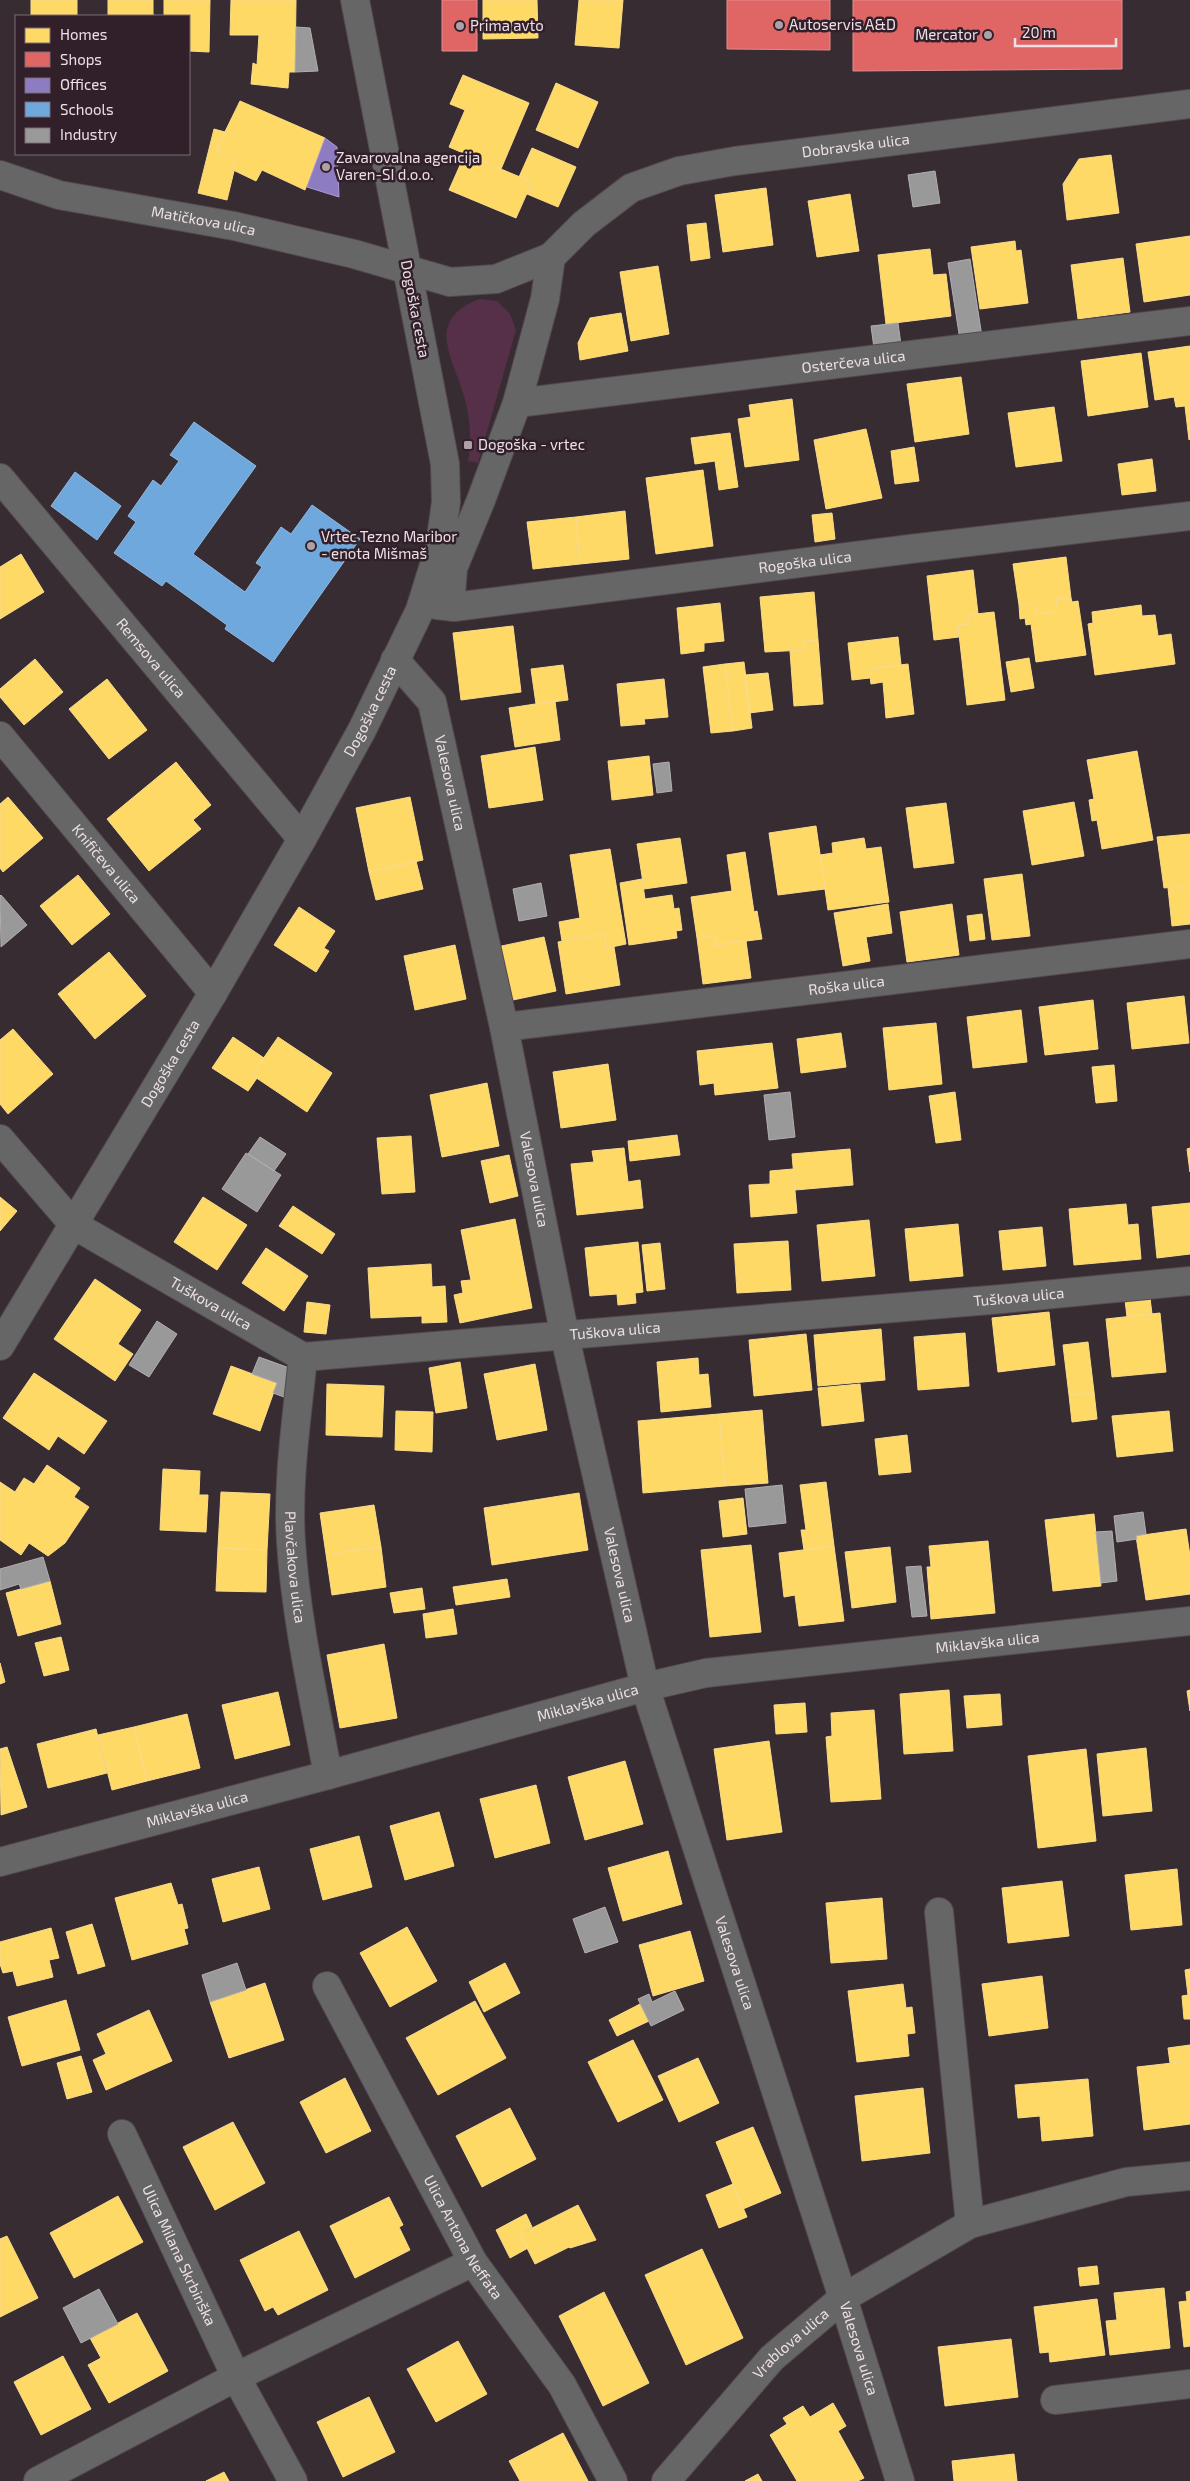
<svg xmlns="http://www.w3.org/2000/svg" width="1190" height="2481" font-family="'Exo 2',sans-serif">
  <rect width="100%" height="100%" fill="#382c33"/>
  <path fill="#562f48" d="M479,299L497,301L510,314L516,330L478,463L468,461C472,439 470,418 464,396C452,355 425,321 479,299Z"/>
  <path fill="#ffd966" stroke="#f9db8c" d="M31,0H77V16H31Z
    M108,0H153V15L157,16H108Z
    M164,0H210L209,52L189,51V16H164Z
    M231,0H296L295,72H289L288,88L251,84L253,63L257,65L259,35H230Z
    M483,0H537L538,38L483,39Z
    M579,0H623L619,48L575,45Z
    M463,75L529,103L501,169L449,147L465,110L450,104Z
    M556,83L598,102L578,148L536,130Z
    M240,101L325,138L305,190L262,170L256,181L231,169L236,159L216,150Z
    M214,129L225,132L216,150L236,159L231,169L234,171L227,200L198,193Z
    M532,148L576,167L558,207L527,194L532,182L519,177Z
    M465,154L532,182L516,218L449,190Z
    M1111,155L1119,213L1067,220L1063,184L1079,159Z
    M766,188L773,245L723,252L715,195Z
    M850,194L859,251L817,257L808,201Z
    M706,223L710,258L691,261L687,225Z
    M1190,236V295L1144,302L1136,244Z
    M1015,241L1016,251L1021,250L1028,303L980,309L971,247Z
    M930,249L933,275L946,274L951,316L886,324L878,255Z
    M1123,258L1130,312L1078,319L1071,265Z
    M658,266L669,334L631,341L620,272Z
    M621,313L628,351L580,360L578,343L590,318Z
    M1190,346V439L1189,440L1185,406L1176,407L1174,397L1155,400L1148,352Z
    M1141,353L1148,407L1088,416L1081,361Z
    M961,377L969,434L915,442L907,384Z
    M792,399L799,460L745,467L738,419L751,417L749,405Z
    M1054,407L1062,461L1016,467L1008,413Z
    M866,429L882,498L826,509L814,440Z
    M730,433L738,487L719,490L715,461L695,464L691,438Z
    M914,447L919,481L895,484L891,451Z
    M1152,459L1156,491L1122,495L1118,464Z
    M703,470L713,546L656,554L646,478Z
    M625,511L629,559L580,564L576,517Z
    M832,513L835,539L815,542L812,515Z
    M576,517L580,564L533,569L527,522Z
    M21,554L44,592L0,619V567Z
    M1066,557L1071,598L1056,599L1058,611L1037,614L1035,603L1019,605L1013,564Z
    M973,570L978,614L967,615L969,624L958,625L959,637L934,640L927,576Z
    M814,592L818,640L803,641L804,650L765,652L760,597Z
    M1071,598L1072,602L1078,601L1086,655L1036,662L1031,624L1026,625L1025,618L1020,619L1019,605L1035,603L1037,614L1058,611L1056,599Z
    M720,603L724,641L704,643V651L681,654L677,608Z
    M1141,605L1142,616L1155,615L1158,636L1171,634L1175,664L1095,675L1088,624L1093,623L1092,612Z
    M994,612L1005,700L967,705L958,625L969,624L967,615Z
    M513,626L521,692L461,700L453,633Z
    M898,637L901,665L869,669L870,678L852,680L848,643Z
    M818,640L823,704L794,706L790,651L804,650L803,641Z
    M1029,658L1034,688L1011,692L1006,662Z
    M35,659L63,692L24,725L0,697V689Z
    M744,662L752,728L733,731L725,664Z
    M725,664L733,731L711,733L703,667Z
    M908,664L914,714L886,718L883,682L871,684L869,669Z
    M563,665L568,700L536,704L531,669Z
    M768,673L773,710L749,713L745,675Z
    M107,679L147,730L109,759L69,709Z
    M664,679L668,717L644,719L645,724L621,726L617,684Z
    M555,701L560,740L515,747L509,708Z
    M535,747L543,800L489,808L481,756Z
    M1137,751L1153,840L1102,849L1097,820L1092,821L1089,800L1094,799L1087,760Z
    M649,756L653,795L612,800L608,761Z
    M176,762L211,805L193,820L201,829L149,871L107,819Z
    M8,797L43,838L3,872L0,868V804Z
    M410,797L423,860L369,872L356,808Z
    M1074,802L1084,856L1032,865L1023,811Z
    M946,803L954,863L914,868L906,808Z
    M816,826L825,889L778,895L769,833Z
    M1190,834V885L1164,888L1157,837Z
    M680,838L687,883L644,889L637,844Z
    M864,838L866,849L881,847L889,902L828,910L820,855L833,853L832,843Z
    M610,849L626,944L607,948L604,934L562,941L559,922L580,918L570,855Z
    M745,852L754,912L757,911L762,939L716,945L715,936L697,938L691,897L732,891L727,855Z
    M416,861L423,889L376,900L369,872Z
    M1022,874L1030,936L992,940L984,879Z
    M78,875L110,914L72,945L40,906Z
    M642,879L645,899L672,895L674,909L679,908L682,930L676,931L677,938L629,945L620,883Z
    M1190,885V924L1172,926L1168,888Z
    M888,904L892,933L866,937L870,961L843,966L834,913Z
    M952,904L959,955L907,962L900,912Z
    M299,907L335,931L324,948L329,951L316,972L274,945Z
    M982,914L985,939L970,941L967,916Z
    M604,934L607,948L614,947L620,985L566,994L558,942Z
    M715,936L716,945L746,941L751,978L703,984L697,938Z
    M544,937L556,991L508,1001L497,947Z
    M455,945L466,999L415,1010L404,956Z
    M109,952L146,996L95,1039L58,994Z
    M1184,996L1189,1043L1132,1049L1127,1003Z
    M1093,1000L1098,1049L1045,1055L1039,1007Z
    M1021,1010L1027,1062L973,1068L967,1017Z
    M936,1023L942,1084L889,1090L883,1028Z
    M13,1029L53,1074L8,1114L0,1104V1040Z
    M841,1033L846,1067L801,1073L797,1039Z
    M233,1037L264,1058L252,1075L257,1078L248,1091L212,1068Z
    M278,1037L332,1073L307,1112L252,1075Z
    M772,1043L778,1088L715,1095L714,1083L700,1085L697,1051Z
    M608,1064L616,1120L561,1128L553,1072Z
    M1114,1065L1117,1101L1096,1103L1092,1067Z
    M487,1083L499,1146L442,1157L430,1095Z
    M955,1092L961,1140L936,1143L929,1096Z
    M677,1135L680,1155L630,1161L628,1141Z
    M411,1136L415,1192L382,1194L377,1138Z
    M624,1148L628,1182L640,1180L643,1208L577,1215L571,1164L594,1162L592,1151Z
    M1190,1148V1172L1187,1149Z
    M850,1149L853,1185L795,1190L792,1154Z
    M509,1155L518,1196L490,1203L481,1161Z
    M793,1169L797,1213L751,1217L749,1185L770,1184V1171Z
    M0,1197L17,1211L0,1231Z
    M203,1197L247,1225L217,1270L174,1242Z
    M1190,1203V1254L1157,1258L1152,1207Z
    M1126,1204L1128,1225L1138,1224L1141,1259L1074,1265L1069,1209Z
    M293,1206L335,1234L322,1254L279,1226Z
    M515,1219L532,1308L460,1323L454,1295L463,1293L461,1281L471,1280L461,1230Z
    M869,1220L875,1276L822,1281L817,1225Z
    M958,1224L963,1276L910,1281L905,1229Z
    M1042,1227L1046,1266L1003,1270L999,1231Z
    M788,1241L791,1290L737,1293L734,1244Z
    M638,1242L643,1292L635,1293L636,1303L618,1305L617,1294L590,1296L585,1248Z
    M660,1243L665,1289L647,1291L642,1245Z
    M266,1248L308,1276L284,1311L242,1283Z
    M431,1264L432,1287L445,1286L447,1322L422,1323V1316L371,1318L368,1268Z
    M95,1279L141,1310L118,1344L133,1354L115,1381L54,1339Z
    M1150,1298L1152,1314L1127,1317L1125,1300Z
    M307,1302L330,1305L326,1334L304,1332Z
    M1049,1312L1055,1365L998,1372L992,1318Z
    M1160,1313L1166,1372L1112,1377L1106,1319Z
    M881,1329L885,1380L818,1386L814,1335Z
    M965,1333L969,1386L918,1390L914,1337Z
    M806,1334L812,1390L754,1396L749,1340Z
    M1088,1342L1094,1392L1069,1395L1063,1345Z
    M698,1358L699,1375L708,1374L711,1407L661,1412L657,1362Z
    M460,1362L467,1408L436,1413L429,1368Z
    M535,1364L547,1430L497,1440L484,1374Z
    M231,1366L277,1383L260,1431L213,1414Z
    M34,1373L107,1421L84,1454L58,1436L49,1450L3,1418Z
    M327,1384L384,1386L382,1437L326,1435Z
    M860,1384L864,1421L822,1426L818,1388Z
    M1094,1392L1097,1419L1072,1422L1069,1395Z
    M762,1410L768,1483L725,1486L719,1414Z
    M396,1411L433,1412L432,1452L395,1450Z
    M1169,1411L1173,1451L1117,1457L1112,1416Z
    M719,1414L725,1486L643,1493L638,1421Z
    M907,1435L911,1472L879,1475L875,1439Z
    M47,1465L80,1488L74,1497L89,1507L65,1543L48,1556L29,1543L21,1555L0,1540V1482L15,1492L24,1478L34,1484Z
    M163,1469L200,1471L199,1495H208L206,1532L160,1530Z
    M826,1482L834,1546L804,1550L801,1530H806L800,1485Z
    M221,1492L270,1494L267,1550L218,1548Z
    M579,1493L588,1550L492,1565L484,1508Z
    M743,1498L747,1534L723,1537L719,1501Z
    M374,1505L381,1547L326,1554L320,1513Z
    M1094,1514L1101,1586L1053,1591L1045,1520Z
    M1186,1529L1190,1556V1594L1146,1600L1136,1536Z
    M988,1541L995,1613L931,1619L927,1567H931L929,1546Z
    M751,1545L761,1632L710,1637L701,1550Z
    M834,1546L844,1621L799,1626L795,1595L784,1597L779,1553Z
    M381,1547L386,1587L332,1595L326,1554Z
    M890,1547L896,1602L852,1608L845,1552Z
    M218,1548L267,1550L266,1592L216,1591Z
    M507,1579L510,1597L456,1605L453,1587Z
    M50,1581L61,1624L18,1636L6,1593Z
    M422,1588L425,1609L394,1613L390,1593Z
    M453,1609L457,1634L426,1638L423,1614Z
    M61,1637L69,1670L44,1676L35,1643Z
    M384,1644L397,1718L340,1728L327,1655Z
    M0,1663L5,1682L0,1684Z
    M949,1690L953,1751L904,1754L900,1694Z
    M1190,1690V1711L1187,1691Z
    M278,1692L290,1745L235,1759L222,1705Z
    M1000,1694L1002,1725L967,1728L964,1696Z
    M805,1703L807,1732L776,1734L774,1705Z
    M874,1710L881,1799L831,1802L826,1737L832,1736L831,1713Z
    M187,1714L200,1768L147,1781L134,1727Z
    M134,1727L147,1781L112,1790L98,1735Z
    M96,1729L107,1773L48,1788L37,1744Z
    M769,1741L782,1832L727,1840L714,1749Z
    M7,1747L27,1807L1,1815L0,1749Z
    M1146,1748L1152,1811L1103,1816L1097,1754Z
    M1086,1749L1096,1841L1038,1848L1028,1756Z
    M625,1761L643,1824L585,1840L568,1777Z
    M536,1785L550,1843L495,1858L480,1799Z
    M439,1812L454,1866L405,1880L390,1826Z
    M359,1836L372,1887L323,1900L310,1849Z
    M668,1851L682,1904L623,1921L608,1868Z
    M259,1867L270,1909L223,1922L212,1879Z
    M1177,1869L1182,1925L1131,1930L1125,1875Z
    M1062,1881L1069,1936L1008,1943L1002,1888Z
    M171,1883L178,1905L182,1904L188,1928L184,1929L188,1944L132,1960L115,1898Z
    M882,1898L887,1959L831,1963L826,1903Z
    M92,1924L105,1966L78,1974L66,1932Z
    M407,1927L437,1981L390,2007L360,1953Z
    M51,1928L59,1958L49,1960L53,1977L17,1986L13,1971L3,1973L0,1964V1942Z
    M690,1931L704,1981L653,1996L639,1945Z
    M505,1963L520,1993L484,2012L469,1982Z
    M1190,1969V2019H1184L1182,1996L1188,1995L1185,1970Z
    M1042,1976L1048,2028L989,2036L982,1984Z
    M265,1983L284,2040L229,2058L210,2002Z
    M903,1984L906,2008L912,2007L915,2033L907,2034L909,2056L857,2062L848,1991Z
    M66,2000L80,2050L22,2066L8,2017Z
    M475,2001L506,2058L438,2095L406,2038Z
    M640,2004L649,2021L617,2036L609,2020Z
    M149,2010L172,2061L106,2090L93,2060L106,2054L97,2034Z
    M633,2040L663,2100L618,2122L588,2062Z
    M1190,2045V2061L1170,2063L1168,2048Z
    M81,2056L92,2092L67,2099L57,2063Z
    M698,2058L719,2103L679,2122L658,2076Z
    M1190,2061V2124L1144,2130L1137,2067Z
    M345,2078L371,2131L326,2153L300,2102Z
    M1088,2079L1093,2136L1042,2141L1040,2116L1018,2118L1015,2085Z
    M923,2088L930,2153L862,2161L855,2096Z
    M510,2108L536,2159L482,2187L456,2136Z
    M233,2122L265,2183L215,2210L183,2147Z
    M753,2127L781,2193L743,2209L716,2142Z
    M733,2184L747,2217L719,2228L706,2195Z
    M118,2196L143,2242L74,2278L50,2233Z
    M389,2197L403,2225L399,2227L410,2250L355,2278L330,2226Z
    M578,2205L596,2240L570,2248L569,2247L535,2264L520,2234Z
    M526,2214L532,2227L520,2234L528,2248L510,2258L496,2230Z
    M299,2231L328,2290L278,2315L273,2307L265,2311L240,2260Z
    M7,2236L38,2298L0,2317V2239Z
    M702,2249L743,2338L686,2365L645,2275Z
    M1097,2266L1099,2284L1080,2286L1078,2268Z
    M1164,2288L1170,2348L1110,2355L1106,2321L1117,2320L1114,2293Z
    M1190,2291V2346L1184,2347L1179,2302L1187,2301L1186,2292Z
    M604,2292L649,2383L603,2406L559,2316Z
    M1097,2299L1105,2355L1050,2362L1049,2352L1040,2353L1034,2307Z
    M137,2313L168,2371L109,2403L88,2365L101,2358L90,2338Z
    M1011,2339L1018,2397L945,2406L938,2347Z
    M458,2341L487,2394L436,2422L407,2369Z
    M63,2356L91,2409L41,2435L14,2382Z
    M369,2397L395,2452L343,2477L317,2422Z
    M833,2403L846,2426L838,2431L864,2478L858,2481H797L770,2435L787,2424L783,2418L803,2406L810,2417Z
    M563,2433L588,2481H520L509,2461Z
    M1014,2454L1017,2481H954L952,2461Z
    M224,2472L229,2481H206Z
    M758,2474L762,2481H745Z"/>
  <path fill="#e06666" stroke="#e48a8c" d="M442,0H477V51H442Z
    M727,0H830V50L727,49Z
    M853,0H1122V69L853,71Z"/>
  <path fill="#8e7cc3" stroke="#aa9ace" d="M325,138L337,147L339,197L307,187Z"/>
  <path fill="#6fa8dc" stroke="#94b8df" d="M194,422L256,466L193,554L245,592L262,567L256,563L281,527L291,534L312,505L360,539L273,662L225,629L227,625L166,581L162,586L114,553L136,522L128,516L153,480L161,486L179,461L170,455Z
    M75,472L121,506L97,540L51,506Z"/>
  <path fill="#999" stroke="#b2aeb0" d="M296,27L310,28L318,71L295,72Z
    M935,171L940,203L913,207L908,175Z
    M970,259L982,337L960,340L948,263Z
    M898,323L901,345L874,348L871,326Z
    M669,762L672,791L657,793L653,764Z
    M541,883L547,916L519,921L513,889Z
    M1,895L27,925L1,947L0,896Z
    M790,1092L795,1137L769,1140L764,1095Z
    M260,1137L286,1154L274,1171L248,1154Z
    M246,1153L281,1175L257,1212L222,1189Z
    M157,1321L177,1334L149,1377L129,1365Z
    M259,1357L295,1370L284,1397L273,1393L277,1383L252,1374Z
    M782,1485L786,1523L749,1527L745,1489Z
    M1143,1512L1146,1534L1136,1536L1137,1539L1117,1542L1114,1516Z
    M1112,1531L1117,1581L1101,1583L1096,1532Z
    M43,1557L50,1581L21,1589L19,1584L0,1590V1569Z
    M921,1566L927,1616L912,1617L906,1567Z
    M605,1907L618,1942L585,1953L573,1919Z
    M237,1963L246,1990L210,2002L202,1975Z
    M675,1991L684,2010L651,2026L638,1999L649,1994L652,2002Z
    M99,2289L118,2324L81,2343L63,2308Z"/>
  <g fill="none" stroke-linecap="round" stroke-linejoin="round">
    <g stroke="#544950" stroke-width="30">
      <g id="minor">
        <path id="s1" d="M0,175L59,195L234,226L354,254L450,282L496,279L551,257"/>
        <path id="s2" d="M517,403L1190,321"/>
        <path id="s3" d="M0,478L302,839"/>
        <path id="s4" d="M437,605L454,607L910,549L1190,516"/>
        <path id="s5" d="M454,607L451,595L453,568L481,500L517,403L545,299L551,257L584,224L631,188L679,171L735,161L1190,104"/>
        <path id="s6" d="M395,660L432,702L504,1027L565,1337L645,1687L843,2298L900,2481"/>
        <path id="s7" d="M0,736L213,993"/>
        <path id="s8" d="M504,1027L1190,944"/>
        <path id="s9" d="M0,1139L74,1225L303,1357L1002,1299L1190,1281"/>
        <path id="s10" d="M0,1346L213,993L302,839L362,730L420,610L440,546L446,502L445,464L355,0"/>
        <path id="s11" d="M303,1357C297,1418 287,1480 291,1542C296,1620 314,1698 328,1775"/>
        <path id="s12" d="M0,1862L328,1775L645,1687L706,1673L1190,1621"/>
        <path d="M939,1912L970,2224"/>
        <path id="s13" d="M327,1986L473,2262L562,2385L613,2481"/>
        <path id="s14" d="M122,2134L236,2377L293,2481"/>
        <path d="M1055,2400L1190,2384"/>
        <path d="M38,2481L236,2377L473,2262"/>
        <path id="s15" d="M666,2481L772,2358L843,2298L970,2224L1126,2182L1190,2176"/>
      </g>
    </g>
    <use href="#minor" stroke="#666667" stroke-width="28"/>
  </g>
  <g fill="#ada0a7" stroke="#311f2a" stroke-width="2">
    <circle cx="779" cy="25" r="5"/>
    <circle cx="460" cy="26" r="5"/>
    <circle cx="988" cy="35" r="5"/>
    <circle cx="326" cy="167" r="5"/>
    <rect x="463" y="440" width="10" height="10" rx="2.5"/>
    <circle cx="311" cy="546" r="5"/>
  </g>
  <g text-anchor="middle" stroke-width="5" stroke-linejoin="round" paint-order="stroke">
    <g font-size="15" fill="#ecdfe6" stroke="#311f2a" text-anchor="start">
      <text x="789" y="30">Autoservis A&amp;D</text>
      <text x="470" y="31">Prima avto</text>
      <text x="978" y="40" text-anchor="end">Mercator</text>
      <text x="336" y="163">Zavarovalna agencija<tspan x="336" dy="17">Varen-SI d.o.o.</tspan></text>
      <text x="478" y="450">Dogoška - vrtec</text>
      <text x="321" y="542">Vrtec Tezno Maribor<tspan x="321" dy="17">- enota Mišmaš</tspan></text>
    </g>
    <g font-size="15" fill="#ecdfe6" stroke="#311f2a">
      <text dy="5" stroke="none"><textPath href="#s5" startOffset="702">Dobravska ulica</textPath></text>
      <text dy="5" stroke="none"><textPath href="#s1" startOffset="209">Matičkova ulica</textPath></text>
      <text transform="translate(415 309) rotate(79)" y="5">Dogoška cesta</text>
      <text dy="5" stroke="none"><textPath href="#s2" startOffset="339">Osterčeva ulica</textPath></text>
      <text dy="5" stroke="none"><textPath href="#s4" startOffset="371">Rogoška ulica</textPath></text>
      <text dy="5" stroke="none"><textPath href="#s3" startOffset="235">Remsova ulica</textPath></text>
      <text dy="5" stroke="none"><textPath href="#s10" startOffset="735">Dogoška cesta</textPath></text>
      <text dy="5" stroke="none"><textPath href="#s6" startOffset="139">Valesova ulica</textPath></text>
      <text dy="5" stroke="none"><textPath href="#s7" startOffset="166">Knifičeva ulica</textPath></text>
      <text dy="5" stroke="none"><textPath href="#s8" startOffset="345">Roška ulica</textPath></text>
      <text dy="5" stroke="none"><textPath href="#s10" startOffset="330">Dogoška cesta</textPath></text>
      <text dy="5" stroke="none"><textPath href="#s6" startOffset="544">Valesova ulica</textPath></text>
      <text dy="5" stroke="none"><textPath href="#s9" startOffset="1096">Tuškova ulica</textPath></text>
      <text dy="5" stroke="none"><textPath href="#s9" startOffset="271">Tuškova ulica</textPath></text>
      <text dy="5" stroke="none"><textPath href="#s9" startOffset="691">Tuškova ulica</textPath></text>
      <text dy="5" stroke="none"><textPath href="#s11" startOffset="211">Plavčakova ulica</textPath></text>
      <text dy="5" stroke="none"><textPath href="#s6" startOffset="949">Valesova ulica</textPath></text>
      <text dy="5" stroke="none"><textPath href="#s12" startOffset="1014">Miklavška ulica</textPath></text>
      <text dy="5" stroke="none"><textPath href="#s12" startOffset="609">Miklavška ulica</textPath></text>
      <text dy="5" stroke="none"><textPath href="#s12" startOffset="204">Miklavška ulica</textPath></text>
      <text dy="5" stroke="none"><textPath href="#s6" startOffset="1354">Valesova ulica</textPath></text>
      <text dy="5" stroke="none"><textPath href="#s13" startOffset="286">Ulica Antona Neffata</textPath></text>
      <text dy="5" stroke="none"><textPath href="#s14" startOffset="134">Ulica Milana Skrbinška</textPath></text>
      <text dy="5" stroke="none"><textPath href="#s15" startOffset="186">Vrablova ulica</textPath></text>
      <text dy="5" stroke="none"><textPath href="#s6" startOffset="1759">Valesova ulica</textPath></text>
    </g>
  </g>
  <rect x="15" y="15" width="175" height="140" fill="#311f2a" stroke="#7c6c75"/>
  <rect x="25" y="28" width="25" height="15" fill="#ffd966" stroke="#7c6c75"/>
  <text x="60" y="40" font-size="15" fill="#ecdfe6">Homes</text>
  <rect x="25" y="52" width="25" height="15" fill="#e06666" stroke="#7c6c75"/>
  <text x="60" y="65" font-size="15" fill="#ecdfe6">Shops</text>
  <rect x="25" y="78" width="25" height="15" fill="#8e7cc3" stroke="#7c6c75"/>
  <text x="60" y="90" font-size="15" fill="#ecdfe6">Offices</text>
  <rect x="25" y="102" width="25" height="15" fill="#6fa8dc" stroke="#7c6c75"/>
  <text x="60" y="115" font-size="15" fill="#ecdfe6">Schools</text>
  <rect x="25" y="128" width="25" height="15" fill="#999999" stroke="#7c6c75"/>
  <text x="60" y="140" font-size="15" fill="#ecdfe6">Industry</text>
  <path d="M1015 38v8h101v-8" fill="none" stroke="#ecdfe6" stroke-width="2.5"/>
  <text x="1022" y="38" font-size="15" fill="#ecdfe6" stroke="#311f2a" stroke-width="4" paint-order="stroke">20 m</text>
</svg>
